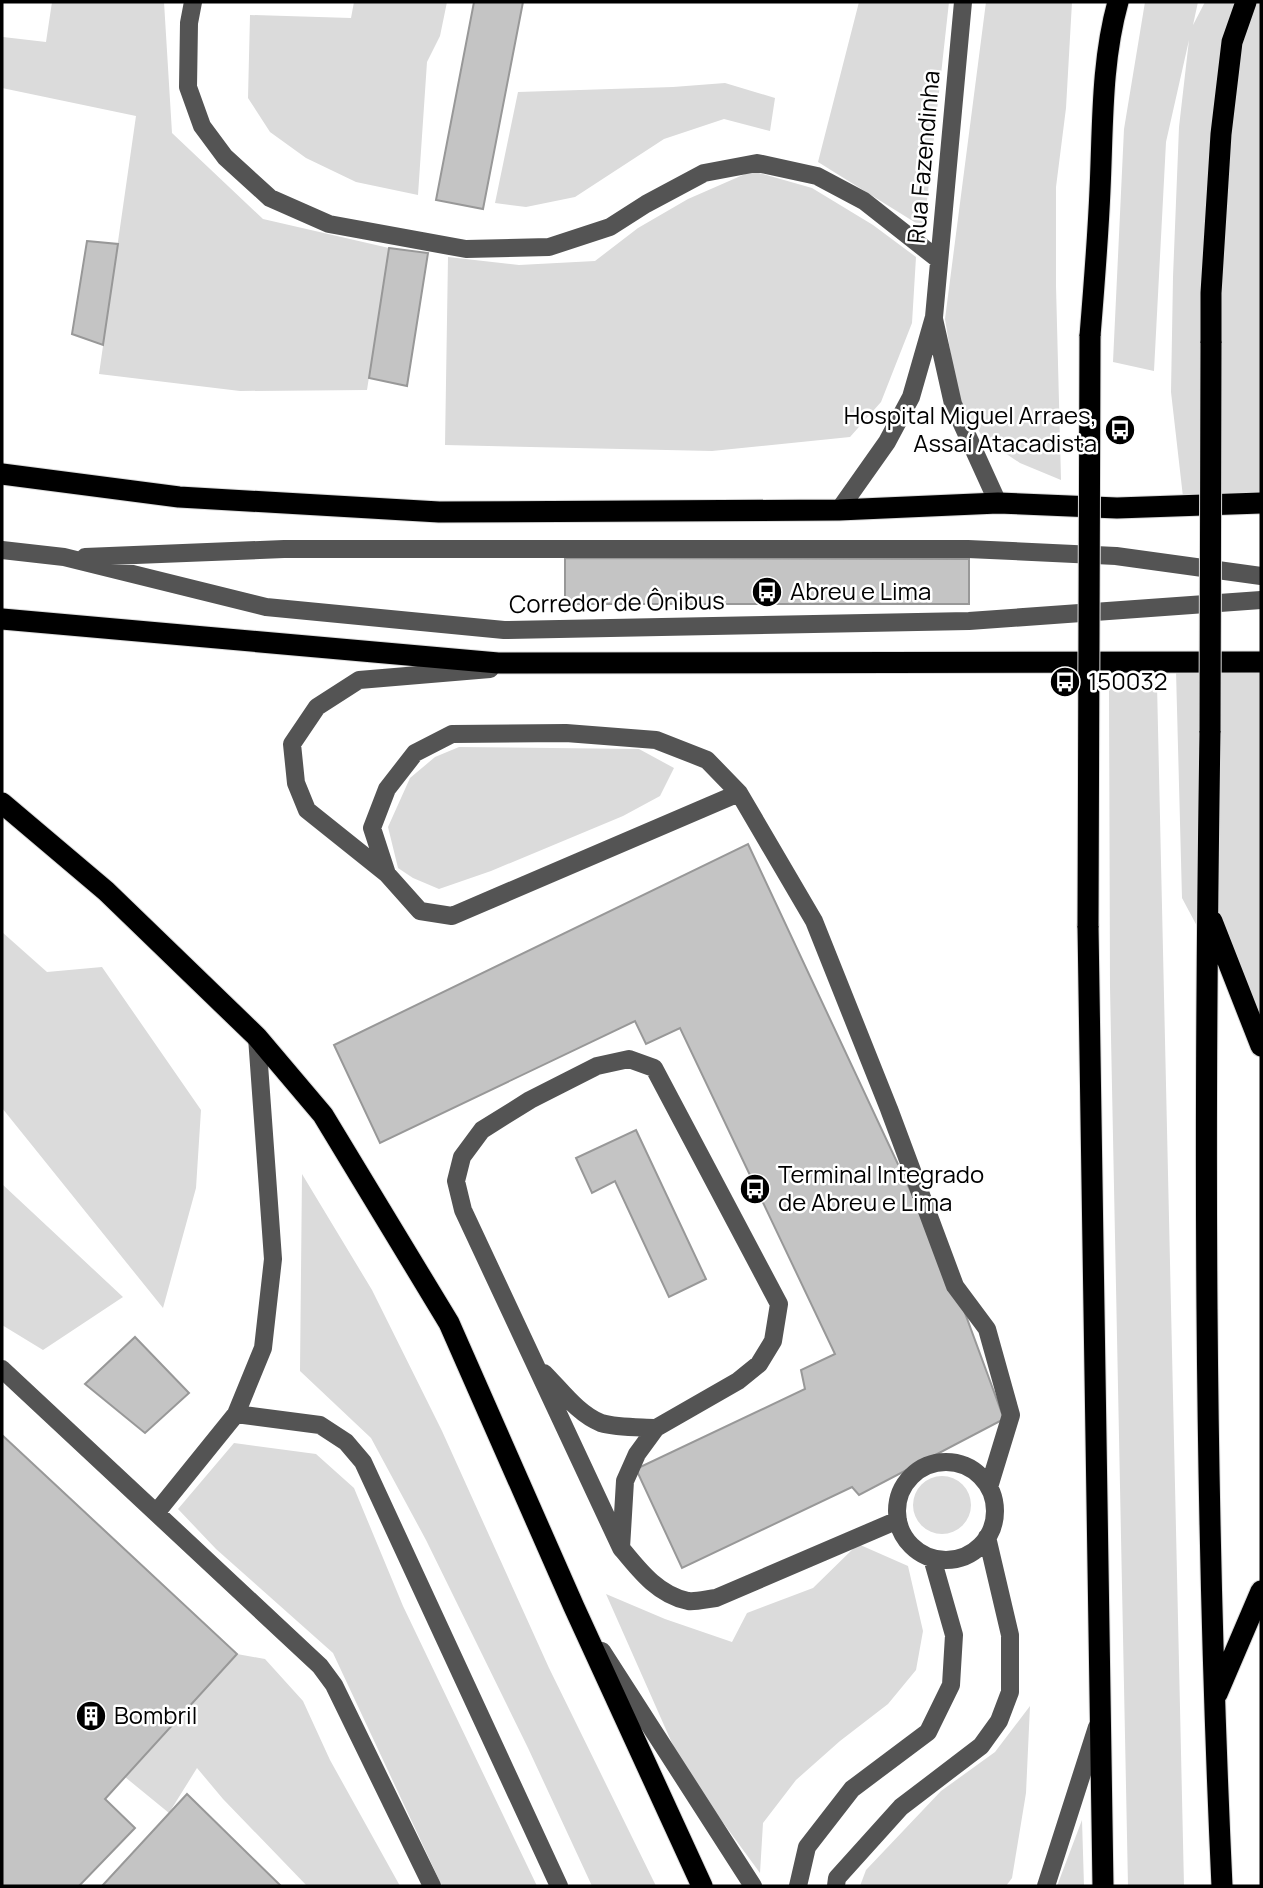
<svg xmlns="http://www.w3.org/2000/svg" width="1263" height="1888" font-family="Manrope,sans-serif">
  <rect width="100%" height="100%" fill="#fff"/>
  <path fill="#dbdbdb" d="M52,2H164L172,133L263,219L389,248L367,390L240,391L99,374L136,116L2,88L3,37L46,42Z
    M354,2H447L440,36L427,62L418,195L356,182L306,158L270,132L248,98L250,15L351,18Z
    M859,2H949L924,228L818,162Z
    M986,2H1072L1066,108L1056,187V286L1061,480L1020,463L984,439L958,399L945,319Z
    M1145,2H1198L1193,25L1205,2H1261V496L1183,497L1171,392L1173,277L1179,127L1189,40L1166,142L1154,371L1113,362L1124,129Z
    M725,83L775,98L770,131L724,119L664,139L575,197L526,207L495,203L518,92L673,87Z
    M752,171L812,188L873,225L916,257L912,323L881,402L850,437L712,451L445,445L448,257L519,265L595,261L638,228L688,199Z
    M1223,651H1261V1046L1182,898L1176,671Z
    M1157,684L1184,1886H1128L1110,987L1109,685Z
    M459,747L639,749L674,768L660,796L623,816L491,871L439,889L413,878L398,868L388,827L410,778L435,757Z
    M2,932L47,972L102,967L201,1110L196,1188L163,1308L2,1108Z
    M302,1174L372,1290L442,1431L549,1668L656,1886H592L528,1748L426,1540L371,1438L300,1371Z
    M2,1184L123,1297L43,1350L2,1325Z
    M234,1443L316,1454L354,1488L403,1606L537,1886H442L333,1653L216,1549L178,1509Z
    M913 1505a29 29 0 1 1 58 0a29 29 0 1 1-58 0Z
    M858,1544L908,1566L923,1631L916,1670L888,1704L840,1741L796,1780L763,1823L760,1873L683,1768L606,1594L665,1619L732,1642L747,1613L813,1588Z
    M237,1654L265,1659L303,1701L330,1760L400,1886H307L223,1799L197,1768L169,1813L125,1777Z
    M1030,1706L1026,1793L1012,1878L1006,1886H860L866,1870L941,1791L995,1752Z
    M1082,1820L1084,1886H1057Z"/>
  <path fill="#c4c4c4" stroke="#989898" stroke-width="2" d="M474,2H523L483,209L436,200Z
    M87,241L118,244L103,345L72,334Z
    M389,248L428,253L407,386L369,378Z
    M565,558L969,559V604H565Z
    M748,844L955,1286L1004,1419L859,1495L852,1487L682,1568L636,1469L805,1389L801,1370L835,1354L680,1028L646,1044L635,1021L380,1143L334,1045Z
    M636,1130L706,1279L669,1297L615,1181L592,1193L576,1158Z
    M135,1337L189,1393L145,1433L85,1384Z
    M2,1435L237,1654L105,1799L135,1828L79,1886H2Z
    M187,1794L281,1886H102Z"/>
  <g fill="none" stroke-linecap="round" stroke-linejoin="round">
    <g stroke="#dbdbdb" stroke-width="23">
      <path id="highway" d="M1090,336C1094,287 1098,238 1100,190C1103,127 1101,63 1118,2
        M1211,343V293L1221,134L1232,42L1246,2
        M2,474L179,497L439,512L839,510L998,503L1117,508L1261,503
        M2,619L498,663L1261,662
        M1210,731C1204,1116 1204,1502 1222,1886
        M2,803L106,891L257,1037L323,1115L449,1323L574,1607L702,1886
        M1212,921L1261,1046
        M1088,926L1103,1886
        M1217,1694L1261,1591"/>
    </g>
    <path stroke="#545454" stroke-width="18" d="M193,2L189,23L188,87L202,126L225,157L270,198L329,224L466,249L549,247L610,227L646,204L704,173L757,163L817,176L864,201L939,260
      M934,319L953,404L998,503
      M839,510L887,442L911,397L934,317L963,2
      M2,550L64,557L266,607L504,630L969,621L1261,600
      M85,557L284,549H968L1116,556L1261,576
      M490,669L359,680L317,707L292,744L296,783L307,810L387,874L420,911L452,916L739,793
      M387,874L372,828L387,789L415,753L452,734L566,733L656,740L707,760L739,793L814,921L889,1109L955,1286L987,1329L1011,1415L989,1487
      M2,1369L320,1666L334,1685L432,1886
      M544,1373C561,1390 578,1414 601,1423C618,1428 639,1427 656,1428
      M236,1414L320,1425L346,1442L363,1462L559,1886
      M897 1511a49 49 0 1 1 98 0a49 49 0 1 1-98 0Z
      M156,1513L236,1414L263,1348L273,1259L257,1037
      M621,1548L625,1481L637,1454L656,1428L738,1381L759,1364L773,1341L779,1304L654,1068L629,1059L597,1066L530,1100L482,1130L462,1157L456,1181L463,1210L621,1548C639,1570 658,1595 688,1601C696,1602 707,1599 716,1598L898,1520
      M602,1651L753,1886
      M798,1886L807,1847L852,1789L928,1732L951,1685L954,1635L932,1558
      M836,1886L837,1878L901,1807L981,1746L999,1721L1010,1692V1635L987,1537
      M1046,1886L1097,1727"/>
    <use href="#highway" stroke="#000" stroke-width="21"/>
    <g stroke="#dbdbdb" stroke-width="23" stroke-linecap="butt">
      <path id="highway-bridge" d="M1210,731L1211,343
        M1088,926L1090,336"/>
    </g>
    <use href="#highway-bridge" stroke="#000" stroke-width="21"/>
  </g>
  <defs>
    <g id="bus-disc" transform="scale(1.575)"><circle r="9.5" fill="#000" stroke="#fff"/><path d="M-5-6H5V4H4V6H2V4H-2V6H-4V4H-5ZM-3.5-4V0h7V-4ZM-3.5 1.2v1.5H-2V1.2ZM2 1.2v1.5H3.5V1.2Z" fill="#fff"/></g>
    <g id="building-disc" transform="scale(1.575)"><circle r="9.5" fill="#000" stroke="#fff"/><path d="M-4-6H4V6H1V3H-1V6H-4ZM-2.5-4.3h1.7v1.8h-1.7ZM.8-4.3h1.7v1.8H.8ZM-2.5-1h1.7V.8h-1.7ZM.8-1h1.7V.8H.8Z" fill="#fff"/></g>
  </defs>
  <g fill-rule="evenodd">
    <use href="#bus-disc" x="1120" y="430"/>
    <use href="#bus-disc" x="767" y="592"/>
    <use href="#bus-disc" x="1065" y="682"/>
    <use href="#bus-disc" x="755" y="1189"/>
    <use href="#building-disc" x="91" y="1716"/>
  </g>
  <g text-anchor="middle" stroke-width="5" stroke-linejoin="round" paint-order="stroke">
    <g font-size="24" fill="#000" stroke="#fff">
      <text transform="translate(924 157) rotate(-85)" y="8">Rua Fazendinha</text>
      <text transform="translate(617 603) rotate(-1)" y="8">Corredor de Ônibus</text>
    </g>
    <g font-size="24" fill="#000" stroke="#fff" text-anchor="start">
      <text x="1097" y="424" text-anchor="end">Hospital Miguel Arraes,<tspan x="1097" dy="28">Assaí Atacadista</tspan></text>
      <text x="790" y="600">Abreu e Lima</text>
      <text x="1088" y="690">150032</text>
      <text x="778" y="1183">Terminal Integrado<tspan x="778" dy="28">de Abreu e Lima</tspan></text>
      <text x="114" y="1724">Bombril</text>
    </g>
  </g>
  <rect width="1263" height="1888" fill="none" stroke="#000000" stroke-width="7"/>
</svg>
